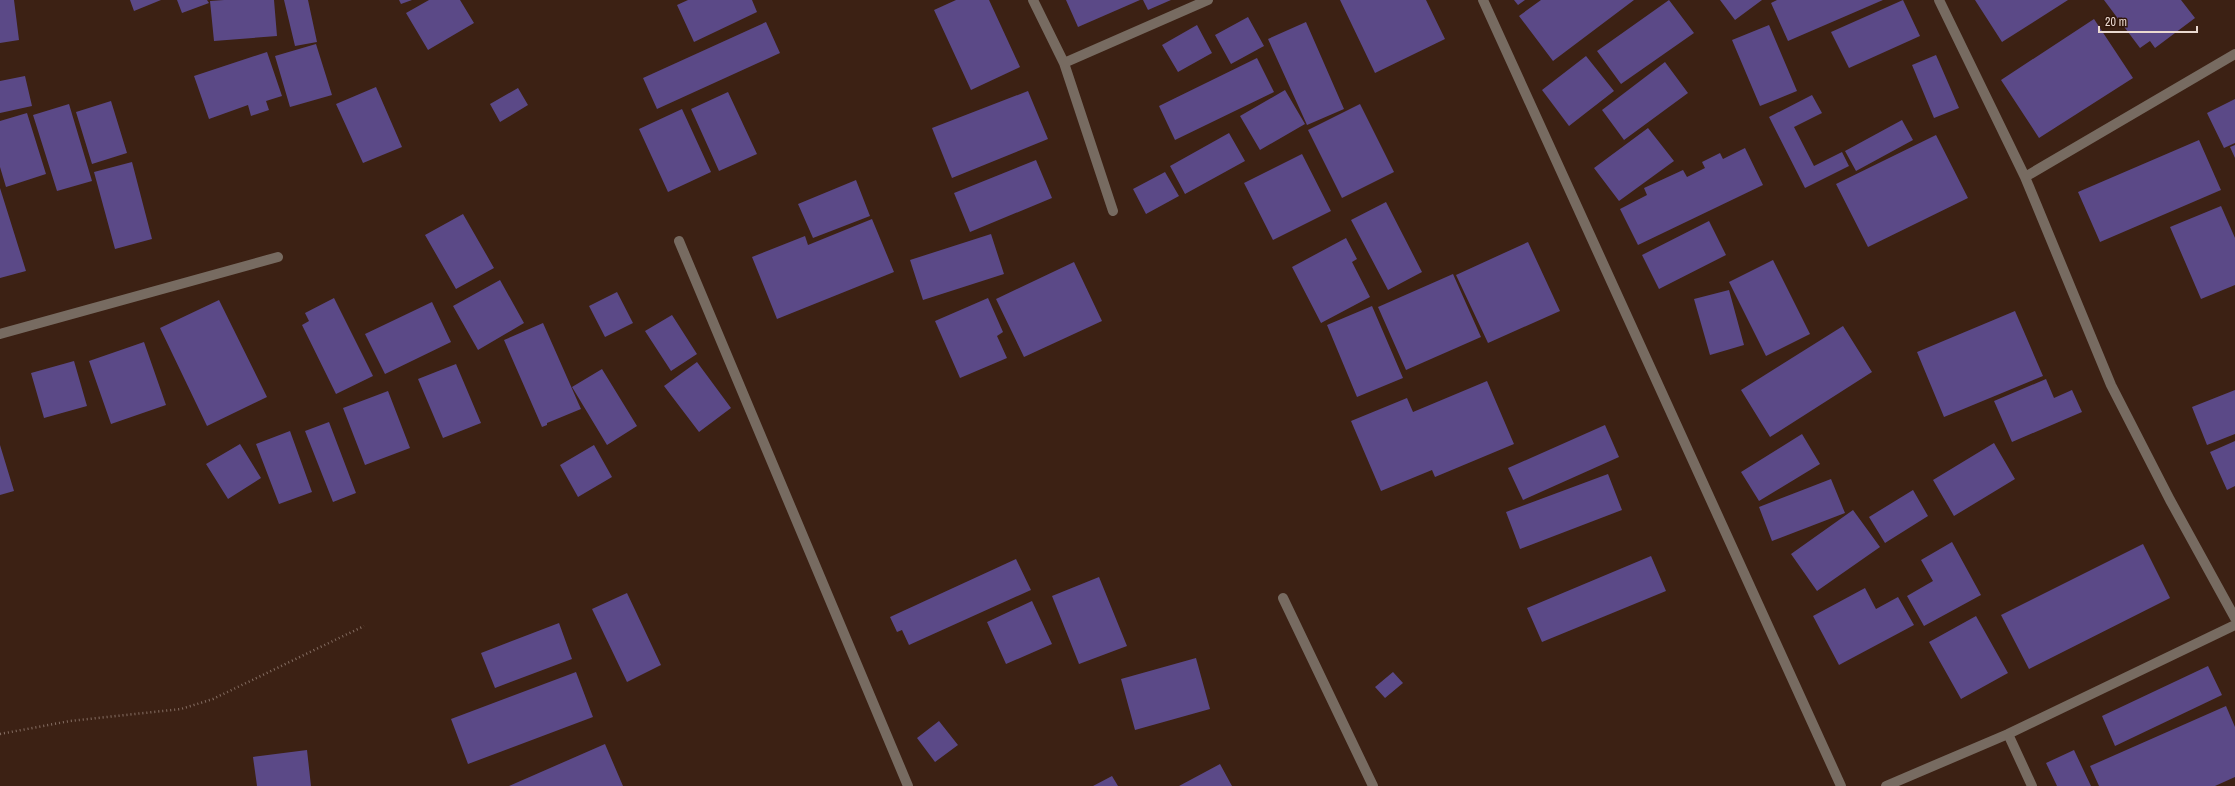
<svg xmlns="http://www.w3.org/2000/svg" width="2235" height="786" font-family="'Archivo Narrow',sans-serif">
  <rect width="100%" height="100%" fill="#3c2114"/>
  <path fill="#5b4987" d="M0,0H14L19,40L0,43Z
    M130,0H161L134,11Z
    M177,0H207L209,3L182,13Z
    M224,0H274L277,36L214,41L210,1Z
    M284,0H308L317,42L295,46Z
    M399,0H412L401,4Z
    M429,0H460L474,23L428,50L406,13Z
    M688,0H752L757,12L694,42L677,5Z
    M956,0H989L1020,67L971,90L934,10Z
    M1066,0H1140L1078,27Z
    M1143,0H1171L1148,10Z
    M1340,0H1426L1445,39L1375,73Z
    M1514,0H1525L1518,5Z
    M1541,0H1634L1553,61L1519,16Z
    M1669,0L1694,33L1621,84L1597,51Z
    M1720,0H1762L1735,20Z
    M1777,0H1883L1788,41L1771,3Z
    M1903,0L1920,36L1849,68L1831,32Z
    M1975,0H2068L2002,42Z
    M2104,0H2181L2195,18L2155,48L2150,41L2140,48Z
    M1248,17L1264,46L1231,64L1215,35Z
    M2094,19L2133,78L2039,138L2001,80Z
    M766,22L780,53L657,109L643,78Z
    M1306,22L1344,109L1307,125L1268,39Z
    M1197,25L1212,53L1178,72L1162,45Z
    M1769,25L1797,91L1760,106L1732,40Z
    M316,44L332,95L290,107L275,56Z
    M267,52L282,96L266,101L269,110L251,116L248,105L209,119L194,76Z
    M1936,55L1959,108L1934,118L1912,65Z
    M1586,56L1614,91L1569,126L1542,90Z
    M1257,58L1274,92L1175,140L1159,106Z
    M1665,62L1688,93L1624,140L1602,110Z
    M25,76L32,106L0,113V81Z
    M376,87L402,147L363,163L336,104Z
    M518,88L528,105L500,122L490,104Z
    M1285,90L1305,124L1260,150L1240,116Z
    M1028,91L1048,139L952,178L932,128Z
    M728,92L757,154L719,171L691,109Z
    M1812,95L1822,113L1794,127L1814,166L1842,152L1849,166L1805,188L1769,117Z
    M2235,99V143L2224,148L2207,113Z
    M111,101L127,153L92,164L76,112Z
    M69,104L92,181L57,191L33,115Z
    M1360,104L1394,172L1342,198L1308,130Z
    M682,109L711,172L668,192L639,129Z
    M27,113L46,174L6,187L0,167V121Z
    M1902,120L1913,140L1856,171L1845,151Z
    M1648,128L1674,161L1619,201L1594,168Z
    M1229,133L1245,161L1185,194L1170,166Z
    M1936,135L1968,198L1868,247L1836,184Z
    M2199,140L2221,190L2100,242L2078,192Z
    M2235,145V158L2230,147Z
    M1745,148L1763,185L1638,245L1620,209L1647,195L1644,188L1683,170L1687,177L1705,168L1702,162L1720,153L1723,159Z
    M1302,154L1331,211L1273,240L1244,183Z
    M1036,160L1052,198L970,232L954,193Z
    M132,162L152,239L115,249L94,172Z
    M1165,172L1179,196L1146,214L1133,189Z
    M856,180L870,216L813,238L798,204Z
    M0,188L26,271L0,278Z
    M1386,202L1422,272L1388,290L1351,220Z
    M2221,206L2235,238V285L2201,299L2170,227Z
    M463,214L494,268L456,289L425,235Z
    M872,219L894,272L777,319L752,257L805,236L808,245Z
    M1709,221L1726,255L1659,289L1642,255Z
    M991,234L1004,274L923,300L910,260Z
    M1346,238L1357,259L1352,262L1370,297L1321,323L1292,267Z
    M1528,242L1560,311L1488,343L1456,275Z
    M1773,260L1810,334L1766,356L1729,282Z
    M1074,262L1102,321L1024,357L996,299Z
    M1453,274L1481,337L1406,370L1378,307Z
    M500,280L524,323L478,350L453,306Z
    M1729,290L1744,345L1710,355L1694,299Z
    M617,292L633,323L605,337L589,306Z
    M334,298L373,376L336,394L302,325L309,321L305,313Z
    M988,298L1003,332L997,336L1007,358L960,378L935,321Z
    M219,300L267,397L207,426L160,328Z
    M432,302L451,342L385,374L365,334Z
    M1372,306L1403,378L1357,397L1327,325Z
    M2015,311L2043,376L1944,417L1917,352Z
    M672,315L697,354L671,371L645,331Z
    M543,323L581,409L547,423V425L542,427L504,340Z
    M1843,326L1872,372L1770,437L1741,390Z
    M144,342L166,405L111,424L89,361Z
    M74,361L87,406L44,418L31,373Z
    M697,362L731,408L699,432L664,386Z
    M456,364L481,423L443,438L418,379Z
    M602,369L637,426L607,445L572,387Z
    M2046,379L2054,398L2072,390L2082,412L2012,442L1994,401Z
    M1487,381L1514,444L1435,477L1432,470L1381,491L1351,421L1407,398L1413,412Z
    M2235,390V434L2207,445L2192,407Z
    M388,391L410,448L365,465L343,408Z
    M329,422L356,493L333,502L305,431Z
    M1605,425L1619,457L1523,500L1508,468Z
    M290,431L312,492L279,504L256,444Z
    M1802,434L1820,464L1759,501L1741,472Z
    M2235,441V486L2227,490L2210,452Z
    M1994,443L2015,479L1954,516L1933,480Z
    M240,444L261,478L228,499L206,464Z
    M0,445L14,491L0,495Z
    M594,445L612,477L578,497L560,465Z
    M1608,474L1622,510L1520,549L1506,512Z
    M1831,479L1845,513L1772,541L1759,507Z
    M1913,490L1928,516L1885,543L1869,517Z
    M1853,510L1880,547L1817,591L1791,554Z
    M1952,542L1981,595L1924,626L1907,596L1933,581L1921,560Z
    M2143,544L2170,598L2029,669L2001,615Z
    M1651,556L1666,591L1542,642L1527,608Z
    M1016,559L1031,590L909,645L902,630L897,632L890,617Z
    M1099,577L1127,646L1079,664L1052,596Z
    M1865,588L1876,609L1898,597L1914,625L1839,665L1813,616Z
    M627,593L661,665L627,682L592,609Z
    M1032,601L1052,644L1006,664L987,622Z
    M1976,616L2008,673L1961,699L1929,642Z
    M559,623L572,659L495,688L481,653Z
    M1196,658L1210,709L1135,730L1121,679Z
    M2208,666L2222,695L2115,746L2102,716Z
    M576,672L593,717L468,764L451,719Z
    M1393,672L1403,683L1385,698L1375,687Z
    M2226,706L2235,727V777L2215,786H2099L2090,766Z
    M939,721L958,745L935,762L917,738Z
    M605,744L623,786H509Z
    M307,750L311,786H257L253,757Z
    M2074,750L2091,786H2057L2046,763Z
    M1220,764L1232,786H1179Z
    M1112,776L1118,786H1093Z"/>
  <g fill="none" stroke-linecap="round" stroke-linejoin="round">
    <path stroke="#856e63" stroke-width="2.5" stroke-dasharray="1 3" stroke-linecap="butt" d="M0,734L70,721L181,709L213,699L364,626"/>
    <path stroke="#776b61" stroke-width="10" d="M1033,0L1064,63L1113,211
      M1483,0L1841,786
      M1939,0L2025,177L2111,385L2170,500L2235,618
      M1064,63L1208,0
      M2025,177L2235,54
      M679,241L908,786
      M0,334L278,257
      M1283,598L1373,786
      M2008,734L2032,786
      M1886,786L2008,734L2235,625"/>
  </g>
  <path d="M2099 26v6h98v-6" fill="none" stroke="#ebd9d0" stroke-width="2"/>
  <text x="2105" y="26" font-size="12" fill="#ebd9d0" stroke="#31170b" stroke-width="3" paint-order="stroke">20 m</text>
</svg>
